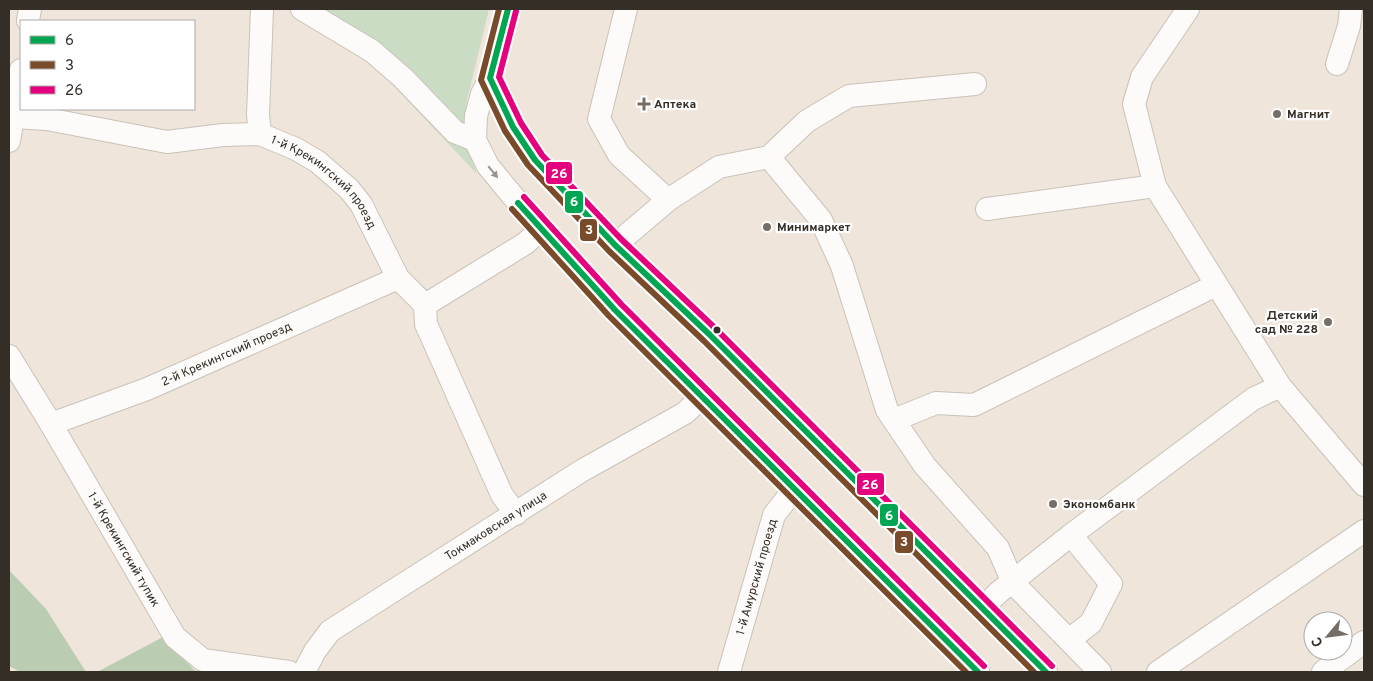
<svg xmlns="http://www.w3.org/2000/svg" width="1373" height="681" font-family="Overpass,sans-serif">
  <rect width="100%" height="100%" fill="#efe5da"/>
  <path fill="#cadcc3" d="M291,9H489L467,100L463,131L477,174L370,61Z"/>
  <path fill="#bacdb3" d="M9,570L46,609L86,672H20L9,666Z
    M163,637L196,672H97Z"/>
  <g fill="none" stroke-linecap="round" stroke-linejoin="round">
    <g stroke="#c9c2b9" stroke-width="24">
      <g id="minor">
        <path d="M302,9L372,51L403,78L455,132L475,140"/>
        <path d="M508,9L490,78L482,94L476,116L475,140L488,166L540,229L615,310L978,672"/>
        <path d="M626,9L599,119L619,155L668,200"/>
        <path d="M1188,9L1142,77L1134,104L1155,186L1280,386L1364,485"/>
        <path d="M28,21L30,9"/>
        <path d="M1337,64L1349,26L1351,9"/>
        <path d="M490,78L503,102L513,127L535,160L615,245L710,335L1046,672"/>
        <path id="s1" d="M14,117L47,119L167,142L223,135L260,134L296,149L318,162L349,189L361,204L398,278L425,305L526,243L540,229"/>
        <path d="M260,134L258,115L262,9"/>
        <path d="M9,141L21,70"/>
        <path d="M769,157L807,121L849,96L975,84"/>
        <path d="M987,209L1155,186"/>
        <path d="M615,245L668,200L719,167L769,157L821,220L842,266L887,410L925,466L998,548L1013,583L1100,672"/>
        <path d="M425,305L426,324L502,495L516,514"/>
        <path id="s2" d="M9,356L51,424L175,637L203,660L289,672"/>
        <path d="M894,420L936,403L974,405L1216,285"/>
        <path id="s3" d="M51,424L147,389L398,278"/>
        <path d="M982,609L999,592L1071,535L1253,399L1280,386"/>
        <path d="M1069,640L1091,623L1111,584L1071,535"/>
        <path id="s4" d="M304,672L315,651L330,631L583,470L685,413L703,396"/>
        <path id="s5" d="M729,672L774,515L795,488"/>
        <path d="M1158,672L1364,531"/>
        <path d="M1323,672L1364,642"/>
      </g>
    </g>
    <use href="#minor" stroke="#fdfbf9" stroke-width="22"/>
    <g stroke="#fff" stroke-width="10">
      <path id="bus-1" d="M508,9L490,78L513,127L535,160L615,245L710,335L1046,672
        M518,203L615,310L978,672"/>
    </g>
    <g stroke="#fff" stroke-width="10">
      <path id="bus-2" d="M499,9L481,80L505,131L528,165L609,251L704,341L1034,672
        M512,209L609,316L966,672"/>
    </g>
    <g stroke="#fff" stroke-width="10">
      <path id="bus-3" d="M516,11L499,77L521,123L542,155L621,239L716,329L1052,666
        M524,197L621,304L984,666"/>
    </g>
    <use href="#bus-1" stroke="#00a651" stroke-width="6"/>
    <use href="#bus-2" stroke="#7a4b2a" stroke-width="6"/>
    <use href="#bus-3" stroke="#e5007d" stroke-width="6"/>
  </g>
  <defs><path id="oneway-solid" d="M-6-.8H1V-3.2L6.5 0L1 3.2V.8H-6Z" transform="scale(1.25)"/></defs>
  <use fill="#999490" href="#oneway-solid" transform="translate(493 172) rotate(51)"/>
  <g fill="#766e66" stroke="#fff" stroke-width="2">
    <path d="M641.5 96.5h5v5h5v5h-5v5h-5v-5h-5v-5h5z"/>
    <circle cx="1277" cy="114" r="5"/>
    <circle cx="767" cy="227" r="5"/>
    <circle cx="1328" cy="322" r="5"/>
    <circle cx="1053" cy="504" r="5"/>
  </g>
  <circle fill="#352e27" stroke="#fff" stroke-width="2" cx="717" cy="330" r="4.5"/>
  <g text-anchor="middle" stroke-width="4.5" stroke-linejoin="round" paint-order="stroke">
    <g font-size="12" font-weight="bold" fill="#352e27" stroke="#fff" text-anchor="start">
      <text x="654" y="108">Аптека</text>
      <text x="1287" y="118">Магнит</text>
      <text x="777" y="231">Минимаркет</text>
      <text x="1318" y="319" text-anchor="end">Детский<tspan x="1318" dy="14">сад № 228</tspan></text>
      <text x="1063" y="508">Экономбанк</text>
    </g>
    <g font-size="12" fill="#352e27" stroke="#fff">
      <text dy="4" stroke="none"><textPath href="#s1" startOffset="331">1-й Крекингский проезд</textPath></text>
      <text dy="4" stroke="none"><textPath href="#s3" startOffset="189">2-й Крекингский проезд</textPath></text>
      <text dy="4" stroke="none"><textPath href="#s4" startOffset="245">Токмаковская улица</textPath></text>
      <text dy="4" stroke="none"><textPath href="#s2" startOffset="225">1-й Крекингский тупик</textPath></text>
      <text dy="4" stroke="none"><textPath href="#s5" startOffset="99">1-й Амурский проезд</textPath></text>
    </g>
  </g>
  <g stroke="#fff" stroke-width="2">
    <rect x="545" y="161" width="28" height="24" rx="5" fill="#e5007d"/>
    <rect x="564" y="190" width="20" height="24" rx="5" fill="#00a651"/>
    <rect x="579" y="218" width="19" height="24" rx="5" fill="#7a4b2a"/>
    <rect x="856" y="472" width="29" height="24" rx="5" fill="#e5007d"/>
    <rect x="879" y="503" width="20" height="24" rx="5" fill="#00a651"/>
    <rect x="894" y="530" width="20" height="24" rx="5" fill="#7a4b2a"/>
  </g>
  <g font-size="14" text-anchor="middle" font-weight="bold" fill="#fff">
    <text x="559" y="178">26</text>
    <text x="574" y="206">6</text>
    <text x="589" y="234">3</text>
    <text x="870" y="489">26</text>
    <text x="889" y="520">6</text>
    <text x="904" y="546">3</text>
  </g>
  <rect width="1373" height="681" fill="none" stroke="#352e27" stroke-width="20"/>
  <rect x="20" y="20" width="175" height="90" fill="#ffffff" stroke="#aeaba9"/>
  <rect x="30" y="36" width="25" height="8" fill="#00a651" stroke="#aeaba9"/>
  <text x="65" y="45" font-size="15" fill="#352e27">6</text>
  <rect x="30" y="61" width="25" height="8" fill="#7a4b2a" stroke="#aeaba9"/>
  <text x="65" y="70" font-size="15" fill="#352e27">3</text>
  <rect x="30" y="86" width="25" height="8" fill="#e5007d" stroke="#aeaba9"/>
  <text x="65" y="95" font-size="15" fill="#352e27">26</text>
  <g transform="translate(1328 636) rotate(241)"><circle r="24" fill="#ffffff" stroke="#aeaba9"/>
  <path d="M0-4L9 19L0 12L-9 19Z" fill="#766e66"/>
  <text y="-8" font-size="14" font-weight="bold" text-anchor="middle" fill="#352e27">С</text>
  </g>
</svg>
